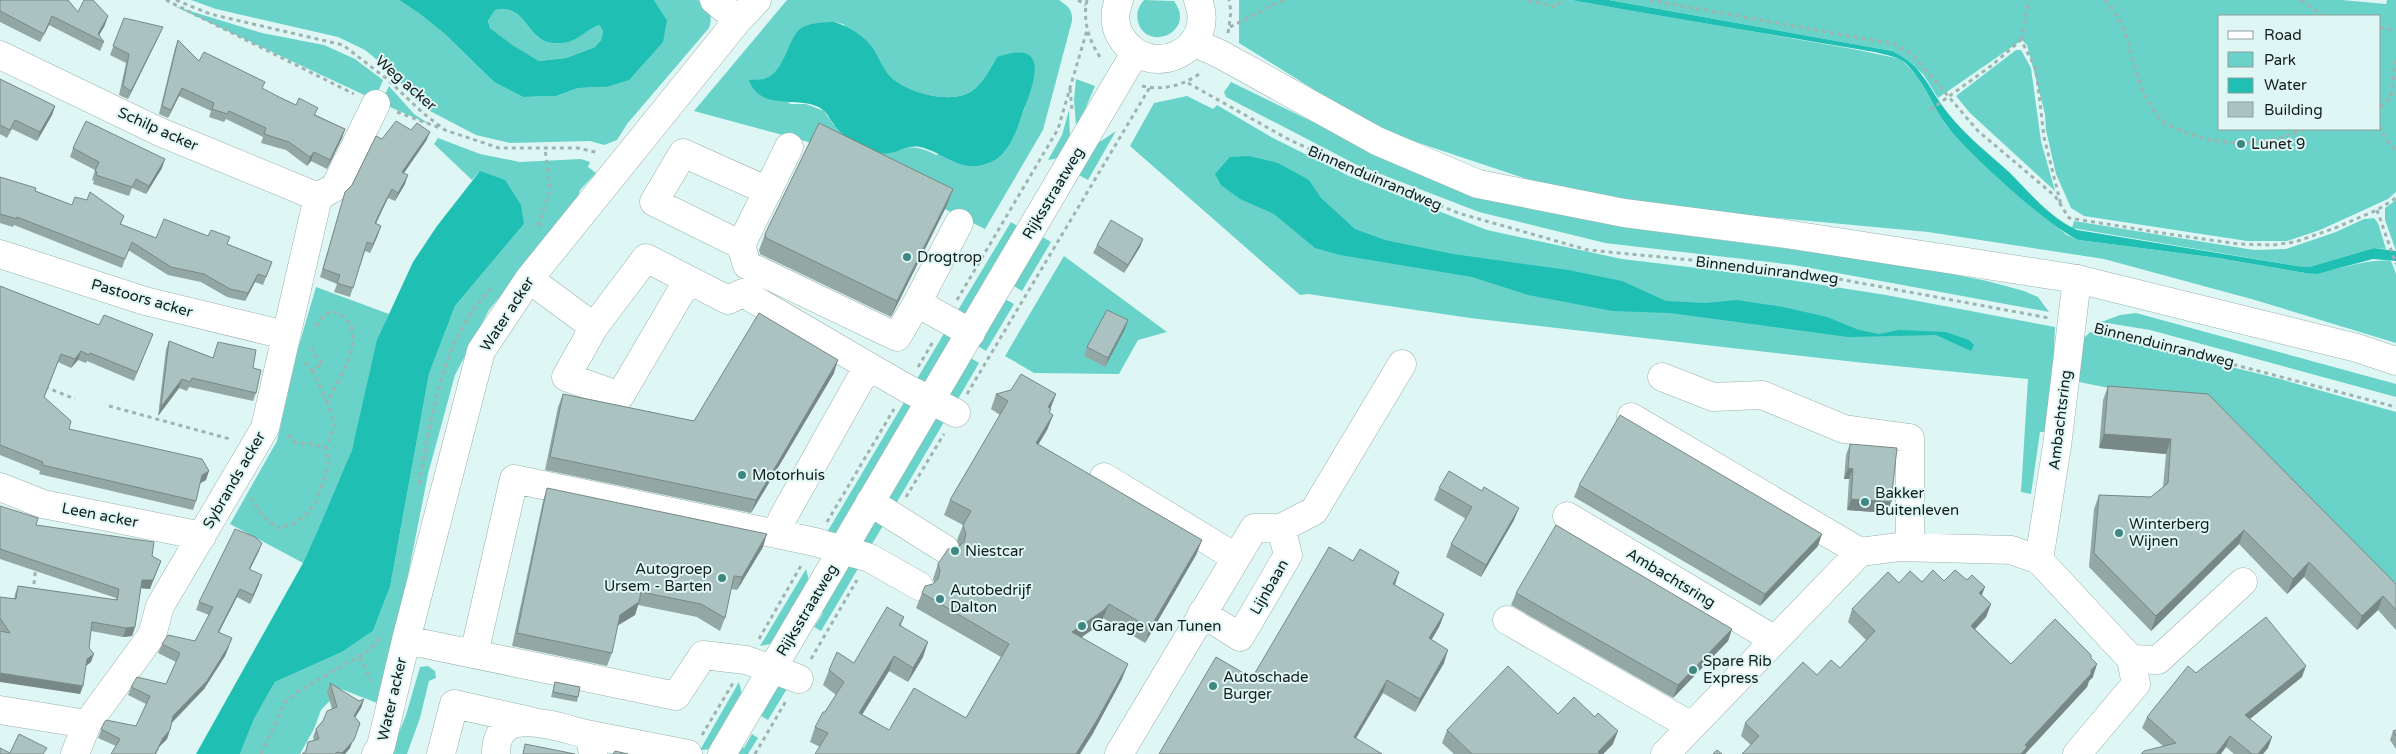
<svg xmlns="http://www.w3.org/2000/svg" width="2396" height="754" font-family="'Varela Round',sans-serif">
  <rect width="100%" height="100%" fill="#def7f4"/>
  <path fill="#6ad3c9" fill-rule="evenodd" d="M191,0H399L420,14L446,35L494,82L523,97L556,96L578,88L606,87L667,20L654,0H698C708,9 714,14 709,28L627,124L617,140L604,145L590,141L510,143L476,135L430,111L416,100L388,69L365,50L338,37L216,9Z
    M787,0H1059C1068,6 1073,10 1072,21L1043,130L985,229L812,143L694,111ZM834,22L843,24C859,41 874,59 890,76C906,93 952,105 972,91C984,82 990,69 997,57L1025,107L1018,125L936,155C916,145 911,146 890,153L833,124L824,111L806,104H791L749,80C753,79 761,81 765,79C781,73 788,52 793,39L818,24Z
    M1144,0L1174,1C1197,32 1147,53 1138,22C1136,13 1138,7 1144,0Z
    M1239,0H1571L1853,49L1901,59L1917,76L1946,125L1973,153L2036,210L2067,235L2079,240L2218,258L2305,273C2334,274 2361,258 2391,261L2396,274V343L2255,300L2104,259L1928,232L1661,207L1551,187L1398,136L1342,107L1239,43Z
    M1609,0H2342L2386,4L2387,0H2396V192L2388,199L2320,230L2287,241H2247L2084,216L2071,208L2056,174L2046,130L2045,114L2027,45L2022,40L1938,98L1923,74L1892,51ZM2220,16H2380V129H2220Z
    M174,6L262,33L324,45L355,59L383,80L375,100Z
    M502,9C530,9 527,46 560,43C575,41 586,30 599,25L603,31L601,40L595,47L566,58L539,61L512,46L490,28L488,21L495,10Z
    M2016,50H2021L2031,68L2041,141L2055,191L1970,113L1956,96Z
    M1076,79L1095,86L1078,126L1076,125L1074,100Z
    M1231,82L1405,167L1505,203L1644,230L1896,263L1987,281L2024,291L2038,297L2049,312L1794,265L1605,243L1479,212L1357,165L1226,97L1224,92Z
    M389,86L414,114L431,125L381,103Z
    M1187,96L1213,109L1217,105L1273,138L1349,176L1487,230L1622,259L1772,277L1886,295L2055,327L2052,389L2046,432H2040L2031,494L2021,492L2028,379L1855,362L1470,318L1308,294L1300,295L1130,146L1154,103Z
    M1069,110L1070,139L1061,158L1048,160L1062,135Z
    M1116,131L1088,180L1077,174L1098,143Z
    M438,138L480,154L520,162L581,159L590,162L588,167L596,173L580,190L576,203L489,310L455,375L428,474L400,616L384,686L377,703L341,689L321,710L314,729L300,754H240L254,719L275,682L342,652L373,631L390,587L429,374L455,306L524,224L480,171L472,180L434,144Z
    M2396,200V251L2385,220V208Z
    M2374,218L2378,223L2386,249L2374,248L2309,267L2297,266L2072,228L2074,221L2254,250L2286,249L2336,232L2364,219Z
    M1011,222L1021,228L966,321L955,315Z
    M1041,236L1051,242L1022,291L1012,285Z
    M1064,256L1167,332L1138,340L1119,374L1034,373L1005,356Z
    M316,287L389,314C368,361 367,403 352,450C339,489 320,526 303,563L230,524L277,441L297,352Z
    M1003,298L1014,304L986,351L976,345Z
    M2136,313L2396,384V397L2150,330L2101,322L2120,315Z
    M949,325L959,332L925,390L914,384Z
    M2090,332L2280,379L2396,412V600L2214,409L2079,382L2083,339Z
    M969,357L979,363L958,399L947,393Z
    M906,399L916,405L839,534L823,539Z
    M936,411L947,417L894,507L884,501Z
    M874,518L884,524L869,549L859,543Z
    M848,561L859,567L821,631L814,627L823,613L819,610Z
    M806,569L810,584L775,643L760,646Z
    M428,666L435,671L436,678L429,681L420,718L407,754H390L406,715L420,667Z
    M781,676L791,682L768,720L758,714Z
    M739,682L743,698L713,749L700,750Z
    M752,734L758,738L748,754H735L740,746L744,748Z"/>
  <path fill="#1fbfb4" fill-rule="evenodd" d="M399,0H654L667,20L663,42L629,80L606,87L578,88L556,96L523,97L494,82L446,35L420,14ZM502,9C532,9 526,51 568,42C579,39 588,29 599,25L603,31L601,40L595,47L566,58L539,61L512,45L490,28L488,21L495,10Z
    M1571,0H1609L1892,51C1925,68 1926,85 1947,112C1965,135 1988,153 2010,173C2030,193 2050,218 2077,230L2297,266L2309,267L2374,248L2396,251V261L2373,259L2317,274L2305,273L2218,258L2079,240C2052,230 1963,149 1945,123C1931,103 1922,77 1903,61C1893,53 1837,46 1821,43C1738,29 1654,15 1571,0Z
    M834,22C850,27 865,36 874,50C879,58 883,69 890,76C906,93 952,105 972,91C984,82 990,69 997,57C1049,39 1036,78 1024,109C1019,123 1014,141 1003,153C996,161 988,164 977,166C956,168 939,151 920,147C909,145 901,151 890,153C867,157 846,141 833,123C830,120 828,114 824,111C806,93 760,114 749,80C753,79 760,80 764,79C787,72 787,35 803,27C811,23 825,22 834,22Z
    M1249,156L1278,163L1309,180L1321,198L1355,229L1385,240L1453,254L1568,270L1622,281L1666,301L1706,303L1736,300L1783,307L1827,317L1859,330L1879,334L1899,330L1946,332L1969,340L1974,345L1971,351L1936,335L1848,337L1670,313L1613,311L1528,295L1472,277L1340,255L1315,248L1274,214L1240,199L1221,185L1215,174L1230,157Z
    M480,171L505,180L521,205L524,224L455,306L429,374L390,587L373,631L342,652L275,682L254,719L240,754H196L303,563L322,521L352,450L377,340L413,262L437,226Z"/>
  <g fill="none" stroke-linecap="round" stroke-linejoin="round">
    <g stroke="#9ab1ae" stroke-width="29">
      <path id="minor" d="M714,0L738,20
        M0,55L160,132L318,197
        M789,147L741,245L747,265L897,337L917,303
        M959,223L917,303L971,333
        M741,245L654,202L683,153L768,191
        M0,254L145,301L285,335
        M529,279L594,327L646,258L728,300L743,293L868,366
        M594,327L566,377L620,396L688,280
        M1662,377L1713,397L1762,395L1844,429L1910,438V547
        M1631,417L1860,552
        M1104,477L1235,557
        M0,487L43,504L202,536
        M870,502L945,549
        M1567,516L1775,640
        M782,519L868,366L906,388L956,413
        M1281,528L1314,511L1402,364
        M2039,560L2057,446L2077,279
        M1507,620L1691,726
        M406,640L676,696L703,655L746,660L799,679
        M474,654L514,479L815,542L870,558L919,586
        M2131,659L2158,660L2243,582
        M0,710L87,724
        M586,734L688,754
        M75,754L87,724L152,635L160,606L265,428L318,197L335,187L376,104
        M376,754L381,746L406,640L481,351L529,279L738,20L757,0
        M441,754L454,704L530,721
        M496,754C495,703 557,727 586,734L591,743L593,754
        M1119,754L1254,528H1281L1288,555L1240,637L1202,613
        M1665,754L1860,552L1899,547L2011,550L2039,560L2131,659L2136,684L2077,754"/>
    </g>
    <g stroke="#9ab1ae" stroke-width="29">
      <path id="major" d="M1119,0C1114,12 1114,26 1121,37C1150,83 1218,50 1198,0
        M1193,42L1220,54L1377,141L1478,184L1624,213L1786,234L2077,279L2357,348L2396,361
        M722,754L1135,53"/>
    </g>
    <path stroke="#9fb3b1" stroke-width="3" stroke-dasharray="4 4" stroke-linecap="butt" d="M166,0L354,94
      M176,0L210,14L343,45L387,79L423,113L445,130L499,148H578L599,153
      M1078,0L1086,5
      M1087,0C1082,22 1090,43 1102,60
      M1528,0L1556,7L1562,0
      M1649,0L1894,44L1913,55L1978,131L2055,196L2069,218L2175,235L2239,244L2273,245L2295,242L2335,228L2377,210L2396,198
      M2105,0C2130,28 2128,51 2140,83C2144,95 2154,113 2163,122C2170,127 2180,130 2187,133C2227,148 2267,145 2306,129
      M2301,0L2324,16
      M1230,27L1283,0
      M2380,28L2396,30
      M1228,33L1231,12L1229,0
      M2021,40L2029,0
      M1188,83L1286,138L1351,169L1458,213L1588,250L1785,269L2049,318
      M1142,86C1165,91 1184,85 1202,72
      M1070,89L1072,110
      M2380,107L2391,97L2396,60
      M1930,110L1991,66L2021,40L2036,69L2044,137L2061,205
      M397,112L440,128
      M2380,126L2385,139L2396,150
      M2377,210L2396,264
      M539,226L550,189L545,148
      M957,300L1058,129L1087,30
      M2094,328L2396,407
      M305,362L312,370L323,364L314,355L311,343
      M918,367L934,340
      M312,370L327,402
      M45,387L75,399
      M967,394L1150,87
      M109,406L230,439
      M288,435L296,443L313,444L326,448
      M419,484C432,416 440,341 491,289
      M906,497L944,434
      M250,498L264,517L277,528L293,524L307,514L316,502L329,464L326,448L335,425L327,402C340,377 376,324 331,311L323,316L314,330
      M827,522L894,409
      M33,592L36,566
      M759,639L802,564
      M360,657L371,681
      M811,659L857,580
      M702,735L733,683
      M261,754L285,702L297,692L370,650L382,635
      M755,754L786,701"/>
    <use href="#minor" stroke="#fff" stroke-width="28"/>
    <use href="#major" stroke="#fff" stroke-width="28"/>
  </g>
  <path fill="#93a8a5" d="M0,0L78,12L105,25L99,35L104,42L100,51L49,25L40,42L0,22Z
    M124,18L159,36L128,99L119,95L126,63L110,55Z
    M178,40L199,61L263,89L345,129L342,138L327,169L311,161L307,166L286,150L261,143L263,137L226,119L224,122L209,117L211,111L179,96L168,118L159,114L175,48Z
    M0,79L55,106L52,115L37,141L12,129L7,138L0,134Z
    M411,130L430,132L426,141L404,173L405,184L395,201L388,198L376,223L378,235L370,253L365,251L350,297L334,292L337,284L320,277L345,192L352,185L382,139Z
    M73,148L162,168L146,194L132,188L129,196L93,184L94,181L92,180L95,170L70,157Z
    M0,177L72,205L124,216L121,224L156,238L227,244L272,262L263,285L255,282L245,301L227,297L201,282L168,275L128,250L122,268L14,225L13,227L0,223Z
    M953,189L947,205L891,317L760,254L759,250L765,234Z
    M1143,239L1140,247L1124,273L1093,253L1097,245Z
    M0,286L99,325L153,334L134,381L87,361L86,363L78,360L71,368L58,362L44,398L69,429L206,480L200,483L196,501L193,510L39,474L40,471L0,455Z
    M1125,329L1105,367L1084,356L1087,347Z
    M169,341L213,358L218,342L253,368L256,393L253,401L189,387L187,391L179,388L158,416L166,349Z
    M834,373L751,513L545,470L558,407L563,394L694,421Z
    M2108,386L2396,584V630L2378,610L2357,630L2304,577L2287,594L2239,544L2151,631L2089,567L2094,509L2099,495L2151,497L2163,487L2166,454L2099,448L2103,400Z
    M996,394H1056L1049,413L1053,415L1047,430L1038,445L1202,540L1196,555L1145,643L1103,618L1099,625L1082,637L1122,679L1092,735L820,747L810,742L815,727L836,695L823,685L829,670L854,663L904,617L901,625L923,657L908,682L889,671L862,714L889,730L966,718L1001,657L916,608L922,593L934,583L933,579L938,564L959,546L957,540L963,525L944,515L950,500L1000,415L991,409Z
    M1850,444L1891,502L1887,513L1847,510L1849,479H1844L1846,455Z
    M1579,485L1818,546L1760,606L1574,497Z
    M547,488L763,547L737,590L731,589L725,618L720,631L697,617L638,605L635,615L617,626L612,653L607,666L512,646L543,501Z
    M1439,488L1514,520L1481,577L1446,557L1451,544L1466,519L1434,500Z
    M0,506L36,525L152,556L150,589L141,588L135,627L132,636L123,637L91,631L89,648L91,662L86,666L80,694L1,631L0,630V597L14,599L15,594L18,586L116,600V598L0,559Z
    M259,551L250,569L259,584L250,604L237,597L219,632L229,647L225,656L204,689L172,723L167,739L160,746H116L98,738L104,723L136,726L146,704L128,695L131,687L166,684L176,662L158,653L162,644L195,641L209,615L196,610L199,602Z
    M1944,581L1982,595L1991,604L1986,617L1975,629L2011,664L2093,677L2089,681L2087,687L2025,754H1742L1751,745L1741,736L1745,723L1817,675L1840,668L1866,640L1848,622L1852,609L1899,583Z
    M1395,585L1444,614L1439,627L1431,640L1444,663L1415,712L1383,693L1252,678Z
    M1516,593L1732,629L1728,641L1673,698L1511,605Z
    M2302,677L2250,719L2272,737L2268,748L2263,754H2234L2226,747L2163,746L2142,728L2147,717Z
    M555,682L578,697L577,702L551,697Z
    M330,683L359,701L364,699L361,708L355,717L350,748L345,754H302L305,752L308,742L314,741L313,737L316,729L332,709L327,692Z
    M1558,714L1613,744L1603,754H1454L1442,743L1447,730Z
    M2396,730V749L2390,740L2393,731Z"/>
  <path fill="#788886" d="M52,16L49,25L40,42L44,34Z
    M108,16L105,25L97,39L98,34Z
    M163,27L159,36L128,99L131,91Z
    M182,88L179,96L168,118L171,110Z
    M55,106L52,115L37,141L40,132Z
    M345,129L342,138L327,169L330,160Z
    M430,132L426,141L399,180L402,172Z
    M314,152L311,161L307,166L310,157Z
    M165,159L162,168L146,194L149,186Z
    M408,175L405,184L395,201L398,193Z
    M392,189L388,198L372,232L375,223Z
    M953,189L947,205L891,317L897,301Z
    M381,226L378,235L370,253L373,244Z
    M1143,239L1140,247L1124,273L1128,265Z
    M258,274L255,282L245,301L248,293Z
    M1128,320L1125,329L1105,367L1108,358Z
    M81,351L78,360L71,368L75,359Z
    M838,360L834,373L751,513L756,500Z
    M182,379L179,388L158,416L161,407Z
    M1056,394L1050,409L1048,407Z
    M1053,415L1047,430L1030,458L1036,443Z
    M2104,434L2171,439L2166,454L2099,448Z
    M1848,468L1853,469L1849,479H1844Z
    M209,471L206,480L199,484L202,475Z
    M1851,499L1891,502L1887,513L1847,510Z
    M1519,508L1514,520L1481,577L1486,565Z
    M2244,530L2239,544L2151,631L2156,616Z
    M767,534L763,547L737,590L742,577Z
    M1822,534L1818,546L1760,606L1765,594Z
    M1202,540L1196,555L1145,643L1150,628Z
    M262,543L259,551L246,577L249,569Z
    M161,561L150,589L139,588L142,580Z
    M2309,562L2304,577L2287,594L2293,579Z
    M1399,572L1395,585L1393,584Z
    M262,575L259,584L250,604L253,595Z
    M1985,587L1980,600L1979,593Z
    M240,589L237,597L215,640L218,632Z
    M2383,596L2378,610L2357,630L2362,616Z
    M639,602L635,615L615,627L620,615Z
    M1109,604L1103,618L1099,625L1067,647L1072,632Z
    M1991,604L1986,617L1966,639L1971,626Z
    M1444,614L1439,627L1425,651L1429,638Z
    M135,627L132,636L123,637L126,628Z
    M1732,629L1728,641L1673,698L1678,685Z
    M232,638L225,656L204,689L170,724L173,716Z
    M928,642L923,657L908,682L913,668Z
    M1448,650L1444,663L1415,712L1420,699Z
    M94,654L91,662L84,667L87,659Z
    M894,656L889,671L854,728L859,713Z
    M1128,664L1122,679L1092,735L1080,754H1076Z
    M2097,664L2093,677L2089,681L2087,687L2025,754H2021L2025,745Z
    M2306,666L2302,677L2241,726L2245,715Z
    M0,673L83,686L80,694L0,682Z
    M1387,680L1383,693L1349,750L1354,737Z
    M364,699L361,708L351,724L354,716Z
    M360,723L350,748L345,754H342Z
    M170,730L167,739L160,746L156,754H155L163,738Z
    M1618,731L1613,744L1603,754H1597L1598,752Z
    M2230,736L2226,747L2221,754H2216Z
    M2272,737L2268,748L2263,754H2258Z"/>
  <path fill="#abc3c0" stroke="#788886" d="M0,0H68L78,12L84,0H93L108,16L98,34L104,42L52,16L44,34L0,11Z
    M124,18L163,27L131,91L123,86L129,54L113,46Z
    M178,40L199,61L204,52L265,82L262,88L279,97L296,105L299,98L318,108L314,115L345,129L330,160L314,152L310,157L289,142L264,134L266,128L229,111L227,114L212,109L214,103L182,88L171,110L162,106Z
    M0,79L55,106L40,132L15,120L10,130L0,125Z
    M86,121L165,159L149,186L136,179L132,187L96,175L97,172L95,171L99,162L73,148Z
    M396,121L411,130L417,123L430,132L402,172L408,175L398,193L392,189L383,206L375,223L381,226L373,244L367,242L353,288L337,283L340,275L323,269L345,192L352,185L376,136L382,139Z
    M819,123L953,189L897,301L766,238L765,234Z
    M0,177L36,188L35,191L72,205L75,197L87,200L90,192L124,216L120,224L156,238L164,219L208,236L211,230L230,237L227,244L272,262L266,277L258,274L248,293L230,289L204,274L171,267L132,242L125,259L17,217V219L0,214Z
    M1111,220L1143,239L1128,265L1097,245Z
    M0,286L99,325L104,315L153,334L137,372L90,353L89,355L81,351L75,359L61,354L44,397L71,421L69,429L202,459L209,471L202,475L196,501L42,465L43,462L0,445Z
    M1107,310L1128,320L1108,358L1087,347Z
    M759,313L838,360L756,500L550,457L563,394L694,421Z
    M169,341L213,358L218,342L256,350L253,368L261,370L256,393L192,378L190,382L182,379L161,407Z
    M1021,374L1056,394L1048,407L1051,409L1049,412L1053,415L1036,443L1202,540L1150,628L1109,604L1104,610L1072,632L1128,664L1097,720L1076,754H815L828,733L815,727L823,712H825L844,682L829,670L837,652L854,663L887,607L904,617L899,625L928,642L913,668L894,656L859,713L889,730L914,688L966,718L1009,644L922,593L925,586L933,584L938,579L940,571L938,564L948,549L957,548L964,542L966,534L963,525L971,511L950,500L1008,401L996,394L1011,390Z
    M2108,386L2208,394L2396,584V610L2383,596L2362,616L2309,562L2293,579L2244,530L2156,616L2094,553L2099,495L2151,497L2168,483L2171,439L2104,434Z
    M1620,415L1822,534L1765,594L1579,485Z
    M1850,444L1897,448L1891,502L1851,499L1853,469L1848,468Z
    M1449,471L1482,491L1484,487L1519,508L1486,565L1451,544L1472,507L1439,488Z
    M547,488L767,534L742,577L734,576L725,618L701,604L641,592L639,602L620,615L612,653L517,633Z
    M0,506L38,518L36,525L154,542L152,556L161,561L153,580H142L135,627L126,628L92,622L89,648L94,654L87,659L83,686L0,673V631L10,633L0,618V597L16,599L18,586L117,600L119,589L0,549Z
    M1556,525L1732,629L1678,685L1516,593Z
    M235,529L255,537L262,543L249,569L262,575L253,595L240,589L218,632L232,638L228,647L207,681L173,716L170,730L163,738L155,754H111L120,739L101,729L104,723L106,720L136,726L150,696L131,687L137,677L166,684L180,653L162,644L168,635L195,641L213,607L199,602Z
    M1329,547L1353,561L1360,549L1399,572L1393,584L1444,614L1429,638L1448,650L1420,699L1387,680L1354,737L1382,754H1159L1216,657L1252,678Z
    M1933,570L1944,581L1955,570L1967,580L1972,575L1985,587L1979,593L1991,604L1971,626L2011,664L2055,619L2091,655V658L2097,664L2091,670V674L2025,745L2027,747L2021,754H1742L1759,736L1745,723L1803,662L1817,675L1831,660L1840,668L1875,631L1852,609L1888,572L1899,583L1910,571L1922,582Z
    M2266,617L2306,666L2245,715L2272,737L2258,754H2252L2230,736L2216,754H2141L2144,751L2176,743L2147,717L2188,666L2196,673Z
    M1508,666L1558,714L1574,697L1595,717L1598,713L1618,731L1598,752L1600,754H1472L1447,730Z
    M555,682L580,687L578,697L553,692Z
    M330,683L359,701L364,699L354,716L360,723L354,740L342,753L337,752L335,754H302L306,751L308,742L319,739L316,729L323,721L327,711L337,707Z
    M2396,730V736L2393,731Z
    M19,734L47,748L43,754H0V748L10,753Z
    M525,744L575,754H523Z
    M1717,750L1722,754H1713Z
    M615,751L628,754H613Z"/>
  <g fill="#408781" stroke="#def7f4" stroke-width="2">
    <circle cx="2241" cy="144" r="5"/>
    <circle cx="907" cy="257" r="5"/>
    <circle cx="742" cy="475" r="5"/>
    <circle cx="1865" cy="502" r="5"/>
    <circle cx="2119" cy="533" r="5"/>
    <circle cx="955" cy="551" r="5"/>
    <circle cx="722" cy="578" r="5"/>
    <circle cx="940" cy="599" r="5"/>
    <circle cx="1082" cy="626" r="5"/>
    <circle cx="1693" cy="670" r="5"/>
    <circle cx="1213" cy="686" r="5"/>
  </g>
  <g text-anchor="middle" stroke-width="4" stroke-linejoin="round" paint-order="stroke">
    <g font-size="15" fill="#141d1c" stroke="#def7f4">
      <text transform="translate(406 83) rotate(41)" y="5">Weg acker</text>
      <text transform="translate(158 129) rotate(24)" y="5">Schilp acker</text>
      <text transform="translate(1375 178) rotate(23)" y="5">Binnenduinrandweg</text>
      <text transform="translate(1053 193) rotate(-59)" y="5">Rijksstraatweg</text>
      <text transform="translate(1767 270) rotate(7)" y="5">Binnenduinrandweg</text>
      <text transform="translate(142 298) rotate(16)" y="5">Pastoors acker</text>
      <text transform="translate(507 314) rotate(-57)" y="5">Water acker</text>
      <text transform="translate(2164 345) rotate(14)" y="5">Binnenduinrandweg</text>
      <text transform="translate(2060 420) rotate(-83)" y="5">Ambachtsring</text>
      <text transform="translate(234 480) rotate(-60)" y="5">Sybrands acker</text>
      <text transform="translate(100 515) rotate(11)" y="5">Leen acker</text>
      <text transform="translate(1671 578) rotate(31)" y="5">Ambachtsring</text>
      <text transform="translate(1269 587) rotate(-60)" y="5">Lijnbaan</text>
      <text transform="translate(807 610) rotate(-59)" y="5">Rijksstraatweg</text>
      <text transform="translate(392 699) rotate(-77)" y="5">Water acker</text>
    </g>
    <g font-size="15" fill="#141d1c" stroke="#def7f4" text-anchor="start">
      <text x="2251" y="149">Lunet 9</text>
      <text x="917" y="262">Drogtrop</text>
      <text x="752" y="480">Motorhuis</text>
      <text x="1875" y="498">Bakker<tspan x="1875" dy="17">Buitenleven</tspan></text>
      <text x="2129" y="529">Winterberg<tspan x="2129" dy="17">Wijnen</tspan></text>
      <text x="965" y="556">Niestcar</text>
      <text x="712" y="574" text-anchor="end">Autogroep<tspan x="712" dy="17">Ursem - Barten</tspan></text>
      <text x="950" y="595">Autobedrijf<tspan x="950" dy="17">Dalton</tspan></text>
      <text x="1092" y="631">Garage van Tunen</text>
      <text x="1703" y="666">Spare Rib<tspan x="1703" dy="17">Express</tspan></text>
      <text x="1223" y="682">Autoschade<tspan x="1223" dy="17">Burger</tspan></text>
    </g>
  </g>
  <rect x="2218" y="15" width="162" height="115" fill="#def7f4" stroke="#8da09e"/>
  <rect x="2228" y="31" width="25" height="8" fill="#ffffff" stroke="#8da09e"/>
  <text x="2264" y="40" font-size="15" fill="#141d1c">Road</text>
  <rect x="2228" y="52" width="25" height="15" fill="#6ad3c9" stroke="#8da09e"/>
  <text x="2264" y="65" font-size="15" fill="#141d1c">Park</text>
  <rect x="2228" y="78" width="25" height="15" fill="#1fbfb4" stroke="#8da09e"/>
  <text x="2264" y="90" font-size="15" fill="#141d1c">Water</text>
  <rect x="2228" y="102" width="25" height="15" fill="#abc3c0" stroke="#8da09e"/>
  <text x="2264" y="115" font-size="15" fill="#141d1c">Building</text>
</svg>
